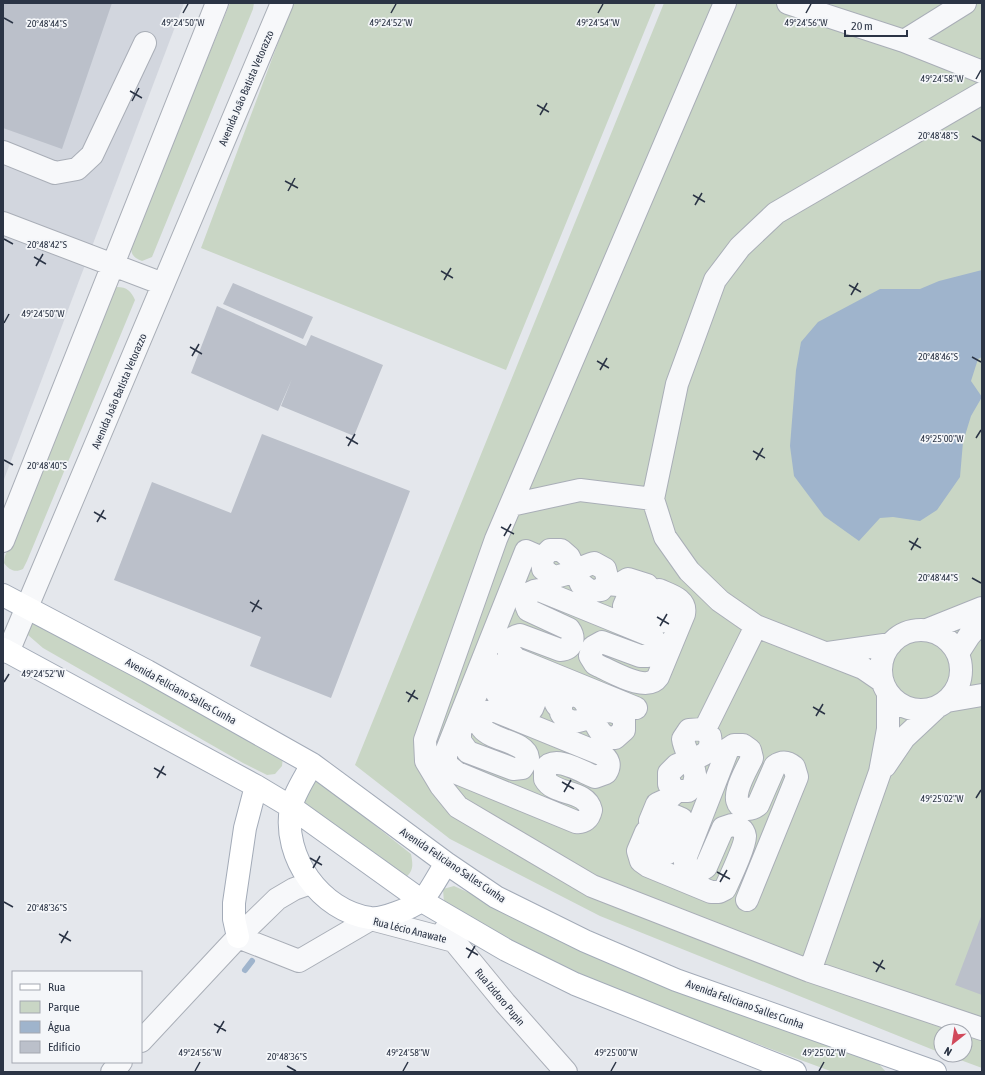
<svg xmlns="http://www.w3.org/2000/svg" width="985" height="1075" font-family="'Asap Condensed',sans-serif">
  <rect width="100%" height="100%" fill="#e4e7ec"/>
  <path fill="#d2d6de" d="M3,3H184L3,482Z"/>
  <path fill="#c9d6c5" d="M230,3H254L253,9L152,257L142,261C134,258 131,255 131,246Z
    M293,3H656L506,370L201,248Z
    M664,3H982V1068L947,1055H965V1031H941V1053L600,916L450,839L355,765Z
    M117,287C127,287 131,291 135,300L27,561L23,569C15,573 9,570 4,563L5,556L111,293Z
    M40,620L283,757L282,766L275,774L267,775L243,763L43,648L28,635L30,624Z
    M319,781L411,854C413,865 414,871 404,879L304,803L310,783Z
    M454,886L729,1010L879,1064L886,1072H833L693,1020L562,967L466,919L444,903L443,889Z"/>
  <path fill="#9fb4cc" d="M982,270V357L978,359L971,381L982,397L971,416L963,442L960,477L937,510L920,521L893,517L880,518L859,541L824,516L794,476L790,446L796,370L801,342L818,322L880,289H920L939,281Z"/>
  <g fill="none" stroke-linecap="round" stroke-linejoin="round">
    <path stroke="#9fb4cc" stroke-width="6" d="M245,970L252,961"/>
  </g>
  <path fill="#bbc0ca" d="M3,3H112L62,149L3,128Z
    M233,283L313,317L303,339L223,304Z
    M217,306L306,346L311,335L383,365L354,436L281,406L292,379L278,411L191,373Z
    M262,434L410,491L331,698L250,666L261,637L114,580L152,482L231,513Z
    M982,914V995L955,985Z"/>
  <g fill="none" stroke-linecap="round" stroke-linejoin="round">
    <g stroke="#a9aeb7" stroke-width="24">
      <path id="minor" d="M725,3L496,539L425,740L426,761L441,786L458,807L592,886L810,971L982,1029
        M788,3L904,41L982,72
        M904,41L965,3
        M3,152L55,173L77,169L92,155L145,43
        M3,223L163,284
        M653,499L677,384L715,280L740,247L776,213L982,93
        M511,505L580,490L653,499L665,537L689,571L720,601L756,626L863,668L882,681
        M3,541L217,3
        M542,558L526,551L446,752V764L457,773L576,822C584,823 589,819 591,810C586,789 554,796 545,779V769C555,754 582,772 595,777L606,773C611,765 609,759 601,754L493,710C484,712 479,719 482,728C492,741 526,741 528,758L522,768L513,769L468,752L460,741V732L487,669C498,661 509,669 520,673L515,686L503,681L497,694L532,709L538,694L527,690L532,679C537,681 546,683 550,688C556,694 552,703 560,708
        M575,570L581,584L590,591L601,590L608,581L605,569L594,563C580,567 568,576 553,577L543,569L542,558L550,550H561L569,557L575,570
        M607,584L618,585L628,579L647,585L642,597L630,592L624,606L660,622L666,606L654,602L659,590C670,595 687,599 684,614L658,677C647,693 613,672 599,666L595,664L590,656L593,647L602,642L640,656H648C656,650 657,643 652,636L539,590C528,591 523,600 528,610L569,629C576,639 572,649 560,650L520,635C511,637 507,642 508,650L516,659L636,708
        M881 670a40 40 0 1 1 80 0a40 40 0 1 1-80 0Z
        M927,630L982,608
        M8,652L282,3
        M828,653L891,644
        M958,653L969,636L982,621
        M947,701L982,695
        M592,716C597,727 601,739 615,738L624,730V719C607,694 577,739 561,713V703L568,696C583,693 587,705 592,716
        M704,731L756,626
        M690,760L677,765L669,773V784L677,791H688C706,777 685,756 683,739L689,730L702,729L710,736C713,752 703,756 690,760
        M885,766L904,738L936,708
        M677,791L668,799L657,804L650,821L663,825L668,813L682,819L668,853L654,848L658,837L646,832L638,851L641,861L648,866L711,892H719L725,889C729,880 746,844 745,836C744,829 738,826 732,825L723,828L706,867L700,871L692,870L685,863V859L728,749L734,745H743L750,750L752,758C747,769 726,802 744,808C749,810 754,808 758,805L775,766C782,761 788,762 794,767L797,777L747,900
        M445,930L505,1003L566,1072
        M238,937L299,961L371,919L454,941
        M810,971L880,772L888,729V693
        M141,1041L238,937L277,899L294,889L311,883
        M112,1072L121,1062"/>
    </g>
    <g stroke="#a3abb8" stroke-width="24">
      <path id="major" d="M3,595L147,671L312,764L446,863L496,897L585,941L676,980L935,1072
        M3,649L256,786L291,807L422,901L506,950L575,984L795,1072
        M312,764C306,776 293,795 291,808C282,857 321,911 370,918C382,920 411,908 421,901C427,897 441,871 446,863
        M238,937L234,919V903L245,828L256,786"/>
    </g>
    <use href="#minor" stroke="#f7f8fa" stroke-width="22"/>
    <use href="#major" stroke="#fff" stroke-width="22"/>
  </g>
  <path fill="none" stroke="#2b3445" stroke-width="1.5" d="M183,13L188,4M391,13L396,4M598,13L603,4M806,13L811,4M4,18L13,23M976,79L981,70M130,91L142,98M132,101L139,88M537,105L549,112M540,115L547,103M972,136L981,141M285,181L298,188M288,191L295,178M693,195L705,202M695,205L702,193M4,239L13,244M34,257L46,264M36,266L43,254M441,271L453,278M444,280L451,268M849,285L861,292M851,295L858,283M4,323L9,314M190,347L202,354M192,356L199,344M972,357L981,362M597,361L609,368M600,370L607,358M346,437L358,444M976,438L981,430M348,446L355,434M753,451L765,458M4,460L13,465M756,460L763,448M94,512L106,519M97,522L104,510M501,527L514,534M504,536L511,524M909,541L921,548M911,550L918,538M972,578L981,583M250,602L262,609M252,612L259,600M657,617L669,624M660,626L667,614M4,682L9,674M406,692L418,699M408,702L415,690M813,707L825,714M816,716L823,704M154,768L166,775M157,778L164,766M562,782L574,789M564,792L571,780M976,798L981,790M310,858L322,865M313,868L320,856M717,872L730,879M720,882L727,870M4,902L13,907M59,934L71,941M61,943L68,931M466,948L478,955M468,958L475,946M873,962L885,969M876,972L883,960M214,1024L226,1031M217,1033L224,1021M287,1066L296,1071M195,1071L200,1062M403,1071L408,1062M611,1071L616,1062M819,1071L824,1062"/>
  <g text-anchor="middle" stroke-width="3.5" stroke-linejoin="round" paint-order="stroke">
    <g font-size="11" fill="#2b3445" stroke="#f4f6f9">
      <text transform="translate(246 88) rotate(-67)" y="4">Avenida João Batista Vetorazzo</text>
      <text transform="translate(119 391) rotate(-67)" y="4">Avenida João Batista Vetorazzo</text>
      <text transform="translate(181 691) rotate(29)" y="4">Avenida Feliciano Salles Cunha</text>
      <text transform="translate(453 865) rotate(34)" y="4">Avenida Feliciano Salles Cunha</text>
      <text transform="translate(410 930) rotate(14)" y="4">Rua Lécio Anawate</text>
      <text transform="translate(500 997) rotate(50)" y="4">Rua Izidoro Pupin</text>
      <text transform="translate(745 1004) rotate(20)" y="4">Avenida Feliciano Salles Cunha</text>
    </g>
  </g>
  <g font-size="10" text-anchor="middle" fill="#2b3445" stroke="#f4f6f9" stroke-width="3.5" stroke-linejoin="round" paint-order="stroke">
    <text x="183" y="26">49°24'50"W</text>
    <text x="391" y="26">49°24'52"W</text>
    <text x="598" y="26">49°24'54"W</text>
    <text x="806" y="26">49°24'56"W</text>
    <text x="47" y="27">20°48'44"S</text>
    <text x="942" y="82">49°24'58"W</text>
    <text x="938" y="139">20°48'48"S</text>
    <text x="47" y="248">20°48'42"S</text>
    <text x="43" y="317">49°24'50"W</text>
    <text x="938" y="360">20°48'46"S</text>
    <text x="942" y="442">49°25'00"W</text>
    <text x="47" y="469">20°48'40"S</text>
    <text x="938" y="581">20°48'44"S</text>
    <text x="43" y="677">49°24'52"W</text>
    <text x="942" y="802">49°25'02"W</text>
    <text x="47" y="911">20°48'36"S</text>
    <text x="200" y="1056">49°24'56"W</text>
    <text x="408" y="1056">49°24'58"W</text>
    <text x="616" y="1056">49°25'00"W</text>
    <text x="824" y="1056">49°25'02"W</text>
    <text x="287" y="1060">20°48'36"S</text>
  </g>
  <rect width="985" height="1075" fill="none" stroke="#2b3445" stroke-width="8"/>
  <rect x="12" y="971" width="130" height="92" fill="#f4f6f9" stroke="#a4a8b1"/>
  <rect x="20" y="984" width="20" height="6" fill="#ffffff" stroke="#a4a8b1"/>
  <text x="48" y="991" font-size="12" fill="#2b3445">Rua</text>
  <rect x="20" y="1001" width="20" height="12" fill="#c9d6c5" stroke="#a4a8b1"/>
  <text x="48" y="1011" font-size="12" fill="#2b3445">Parque</text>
  <rect x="20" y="1021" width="20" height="12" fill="#9fb4cc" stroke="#a4a8b1"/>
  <text x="48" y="1031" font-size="12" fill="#2b3445">Água</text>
  <rect x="20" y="1041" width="20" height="12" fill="#bbc0ca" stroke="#a4a8b1"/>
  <text x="48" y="1051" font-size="12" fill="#2b3445">Edifício</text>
  <g transform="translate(953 1043) rotate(210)"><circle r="19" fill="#f4f6f9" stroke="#a4a8b1"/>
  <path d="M0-3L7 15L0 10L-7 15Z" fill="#d1495b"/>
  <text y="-6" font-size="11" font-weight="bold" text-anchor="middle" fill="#2b3445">N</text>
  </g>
  <path d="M845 30v6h62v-6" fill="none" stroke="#2b3445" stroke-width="2"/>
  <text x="851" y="30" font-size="12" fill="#2b3445" stroke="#f4f6f9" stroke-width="3" paint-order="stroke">20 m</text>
</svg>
